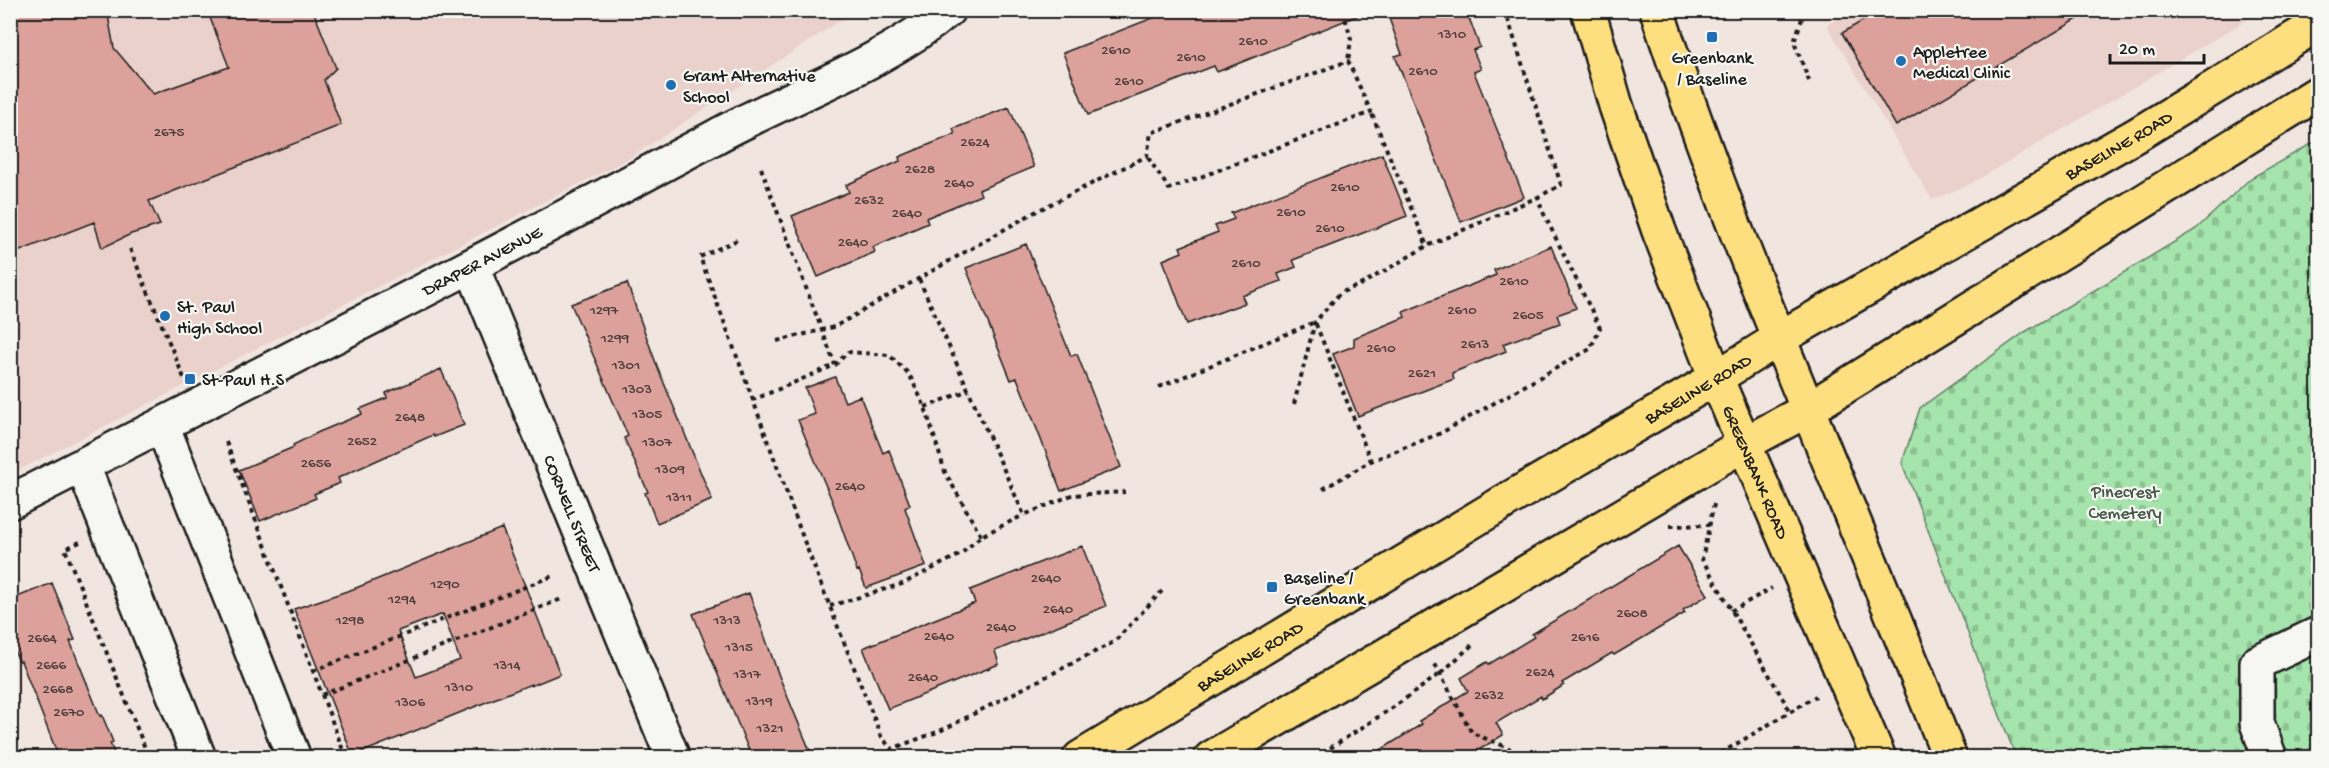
<svg xmlns="http://www.w3.org/2000/svg" width="2329" height="768" font-family="'Gochi Hand',sans-serif">
  <defs>
    <pattern id="cemetery-stones" width="16" height="16" patternUnits="userSpaceOnUse" patternTransform="scale(1.5)"><rect width="16" height="16" fill="#a5e4ac"/><path d="M2 7V4a2 2 0 0 1 4 0v3zM10 15v-3a2 2 0 0 1 4 0v3z" fill="#8dc393"/></pattern>
  </defs>
  <rect width="100%" height="100%" fill="#f1e5e0"/>
  <filter id="ink" filterUnits="userSpaceOnUse"><feTurbulence type="fractalNoise" baseFrequency=".0167" numOctaves="2"/><feDisplacementMap in="SourceGraphic" scale="12" xChannelSelector="R" yChannelSelector="G"/><feConvolveMatrix kernelMatrix="1 2 1 2 8 2 1 2 1" color-interpolation-filters="sRGB"/></filter>
  <g filter="url(#ink)">
    <path fill="#ead1cb" d="M1852,10L2262,11L1972,183L1932,200L1827,25Z
      M11,11H855L628,159L11,474Z"/>
    <path fill="url(#cemetery-stones)" stroke="#608064" stroke-width="1.5" d="M2318,140V757H2016L1902,463L1920,408L2025,332L2196,229L2251,178Z"/>
    <path fill="#dba19a" stroke="#1c1c1c" stroke-width="1.5" fill-rule="evenodd" d="M10,10H107L114,48L153,94L229,67L207,10H313L336,68L324,80L341,125L149,201L160,225L131,234L102,248L94,222L10,255V151L14,150L10,115Z
      M1173,10H1369V11L1217,72L1214,66L1088,115L1063,53Z
      M1386,10H1466L1480,47L1473,50L1481,69L1474,72L1524,197L1461,222L1395,56L1402,54Z
      M1881,10H2093L1896,126L1842,33Z
      M1009,107L1034,167L979,190L981,195L926,218L928,223L873,247L875,252L818,277L792,216L849,192L846,185L900,161L899,157L955,134L953,129Z
      M1382,154L1407,216L1293,260L1296,267L1278,274L1281,281L1242,296L1245,303L1187,324L1163,260L1182,252L1180,247L1218,232L1215,226L1234,219L1231,213Z
      M1026,244L1071,356L1077,354L1121,467L1061,491L1017,378L1011,380L966,268Z
      M1551,246L1576,308L1557,315L1560,323L1503,344L1506,351L1452,373L1454,379L1358,416L1333,354L1354,346V338L1405,317L1403,312L1496,275L1494,270Z
      M627,283L657,366L712,500L657,523L645,493L648,492L624,438L628,436L571,304Z
      M441,369L464,425L434,437L433,435L338,478L340,483L314,494L316,498L260,521L239,470L294,447L293,445L319,432L362,414L360,409L387,398L386,393Z
      M835,377L845,402L860,396L883,453L889,450L910,505L905,508L926,566L866,588L859,570L857,571L833,503L798,420L815,414L805,388Z
      M502,528L560,674L531,686V684L353,756L294,609L356,588ZM443,614L460,660L416,677L398,631Z
      M1082,546L1106,606L995,651L999,664L888,709L863,648L975,603L970,590Z
      M1678,546L1708,595L1683,610L1685,613L1614,655L1612,653L1562,683L1564,685L1542,699L1541,696L1496,723L1503,735L1466,758H1368L1422,724L1419,721L1468,691L1461,678L1487,662L1489,664L1534,637L1532,634Z
      M52,583L75,640L70,641L100,716L102,715L113,742L110,743L116,758H59L21,661H19L10,641V600Z
      M749,593L779,676L813,758H752L693,614Z"/>
    <g fill="none" stroke-linecap="round" stroke-linejoin="round">
      <g stroke="#1c1c1c" stroke-width="38">
        <g id="minor">
          <path id="s1" d="M472,267L673,758"/>
          <path d="M162,425L294,758"/>
          <path d="M83,466L199,758"/>
          <path id="s2" d="M10,502C246,382 482,262 715,137C791,95 881,66 948,10"/>
          <path d="M2270,758L2257,723V663L2318,634"/>
        </g>
      </g>
      <g stroke="#1c1c1c" stroke-width="38">
        <g id="major">
          <path id="s3" d="M1588,10L1616,106L1659,231L1716,378L1879,758"/>
          <path d="M1657,10C1678,77 1703,142 1727,207C1798,392 1877,573 1950,758"/>
          <path id="s4" d="M1080,758L1514,496L1716,378L1778,339L2138,134L2318,24"/>
          <path d="M1211,758L1746,443L1807,410L2318,93"/>
        </g>
      </g>
      <path stroke="#1c1c1c" stroke-width="4" stroke-dasharray="4.5 4.5" stroke-linecap="butt" d="M1343,10L1351,39L1348,61
        M1505,10L1561,185L1538,197
        M1805,10L1794,42L1809,81
        M1073,12L1076,10
        M761,168L835,365
        M737,240L700,257L753,400
        M130,249L184,378
        M919,279L1024,515L1072,495L1125,492
        M777,341L834,327L1035,212L1147,156L1151,133L1348,61L1371,112L1169,189L1147,156
        M1159,387L1315,322L1371,461
        M1294,404L1315,322L1340,293L1362,284L1427,246L1371,112
        M925,407L969,390
        M226,442L346,758
        M1323,489L1371,461L1441,433L1590,349L1600,328L1542,210L1538,197L1427,246
        M1714,504L1702,559L1790,711
        M1670,526L1709,525
        M981,536L945,472L925,407L909,374L889,355L848,352L835,365L753,400L806,546L881,736L891,749L940,731L1114,642L1162,591
        M80,542L65,549L149,758
        M830,606L902,584L961,554L981,536L1024,515
        M1731,611L1772,588
        M1435,664L1472,733L1509,748L1515,758
        M313,671L555,575
        M322,695L564,598
        M1315,758L1395,706L1440,674L1472,645
        M1713,758L1816,696"/>
      <use href="#minor" stroke="#f6f6f2" stroke-width="33"/>
      <use href="#major" stroke="#fedf80" stroke-width="33"/>
    </g>
  </g>
  <g fill="#1f6fb2" stroke="#f6f6f2" stroke-width="2">
    <rect x="1706" y="31" width="12" height="12" rx="3"/>
    <circle cx="1901" cy="61" r="6"/>
    <circle cx="671" cy="85" r="6"/>
    <circle cx="165" cy="316" r="6"/>
    <rect x="184" y="373" width="12" height="12" rx="3"/>
    <rect x="1266" y="581" width="12" height="12" rx="3"/>
  </g>
  <g text-anchor="middle" stroke-width="4.5" stroke-linejoin="round" paint-order="stroke">
    <g font-size="15" fill="#4c3d3c">
      <text x="1452" y="38">1310</text>
      <text x="1253" y="45">2610</text>
      <text x="1116" y="54">2610</text>
      <text x="1191" y="61">2610</text>
      <text x="1423" y="75">2610</text>
      <text x="1129" y="85">2610</text>
      <text x="169" y="136">2675</text>
      <text x="975" y="146">2624</text>
      <text x="920" y="173">2628</text>
      <text x="959" y="187">2640</text>
      <text x="1345" y="191">2610</text>
      <text x="869" y="204">2632</text>
      <text x="1291" y="216">2610</text>
      <text x="907" y="217">2640</text>
      <text x="1330" y="232">2610</text>
      <text x="853" y="246">2640</text>
      <text x="1246" y="267">2610</text>
      <text x="1514" y="285">2610</text>
      <text x="604" y="314">1297</text>
      <text x="1462" y="314">2610</text>
      <text x="1528" y="319">2605</text>
      <text x="615" y="342">1299</text>
      <text x="1475" y="348">2613</text>
      <text x="1381" y="352">2610</text>
      <text x="626" y="369">1301</text>
      <text x="1422" y="377">2621</text>
      <text x="637" y="393">1303</text>
      <text x="647" y="418">1305</text>
      <text x="410" y="421">2648</text>
      <text x="362" y="445">2652</text>
      <text x="657" y="446">1307</text>
      <text x="316" y="467">2656</text>
      <text x="670" y="473">1309</text>
      <text x="850" y="490">2640</text>
      <text x="679" y="501">1311</text>
      <text x="1046" y="582">2640</text>
      <text x="445" y="588">1290</text>
      <text x="402" y="603">1294</text>
      <text x="1058" y="613">2640</text>
      <text x="1632" y="617">2608</text>
      <text x="350" y="624">1298</text>
      <text x="727" y="624">1313</text>
      <text x="1001" y="631">2640</text>
      <text x="939" y="640">2640</text>
      <text x="1585" y="641">2616</text>
      <text x="42" y="642">2664</text>
      <text x="739" y="651">1315</text>
      <text x="51" y="669">2666</text>
      <text x="507" y="669">1314</text>
      <text x="1540" y="676">2624</text>
      <text x="747" y="678">1317</text>
      <text x="923" y="681">2640</text>
      <text x="459" y="691">1310</text>
      <text x="58" y="693">2668</text>
      <text x="1489" y="699">2632</text>
      <text x="759" y="705">1319</text>
      <text x="410" y="706">1306</text>
      <text x="69" y="716">2670</text>
      <text x="770" y="732">1321</text>
    </g>
    <g font-size="18" fill="#1c1c1c" stroke="#f6f6f2" text-anchor="start">
      <text x="1913" y="57">Appletree<tspan x="1913" dy="21">Medical Clinic</tspan></text>
      <text x="1712" y="63" text-anchor="middle">Greenbank<tspan x="1712" dy="21">/ Baseline</tspan></text>
      <text x="683" y="81">Grant Alternative<tspan x="683" dy="21">School</tspan></text>
      <text x="177" y="312">St. Paul<tspan x="177" dy="21">High School</tspan></text>
      <text x="202" y="385">St-Paul H.S</text>
      <text x="1284" y="583">Baseline /<tspan x="1284" dy="21">Greenbank</tspan></text>
    </g>
    <g font-size="18" fill="#1c1c1c" stroke="#f6f6f2">
      <text dy="6" stroke="none"><textPath href="#s4" startOffset="1206">BASELINE ROAD</textPath></text>
      <text dy="6" stroke="none"><textPath href="#s2" startOffset="530">DRAPER AVENUE</textPath></text>
      <text dy="6" stroke="none"><textPath href="#s4" startOffset="720">BASELINE ROAD</textPath></text>
      <text dy="6" stroke="none"><textPath href="#s3" startOffset="492">GREENBANK ROAD</textPath></text>
      <text dy="6" stroke="none"><textPath href="#s1" startOffset="266">CORNELL STREET</textPath></text>
      <text dy="6" stroke="none"><textPath href="#s4" startOffset="198">BASELINE ROAD</textPath></text>
    </g>
    <g font-size="18" fill="#455847" stroke="#f6f6f2">
      <text x="2125" y="497">Pinecrest<tspan x="2125" dy="21">Cemetery</tspan></text>
    </g>
  </g>
  <rect width="2329" height="768" fill="none" stroke="#f6f6f2" stroke-width="36"/>
  <rect x="18" y="18" width="2293" height="732" fill="none" stroke="#1c1c1c" stroke-width="2" filter="url(#ink)"/>
  <path d="M2110 54v9h94v-9" fill="none" stroke="#1c1c1c" stroke-width="3"/>
  <text x="2119" y="54" font-size="18" fill="#1c1c1c" stroke="#f6f6f2" stroke-width="4.5" paint-order="stroke">20 m</text>
</svg>
